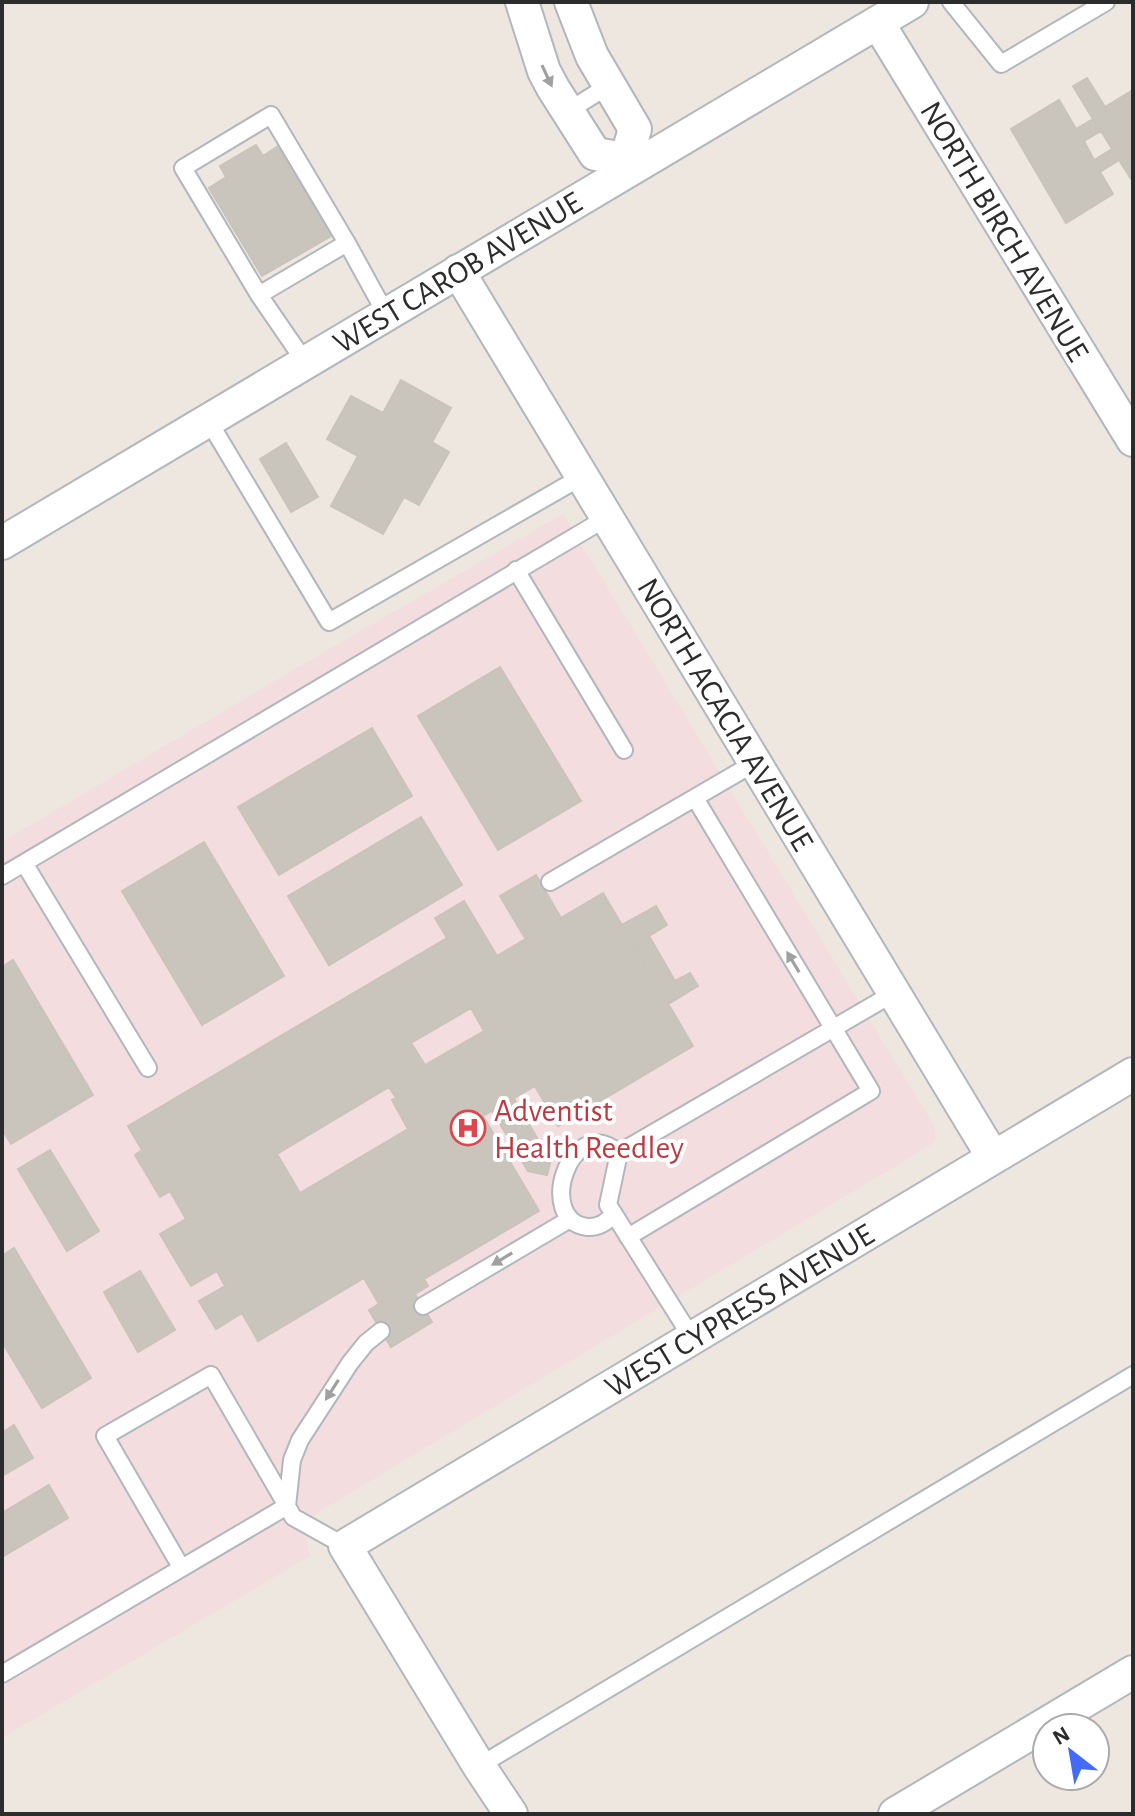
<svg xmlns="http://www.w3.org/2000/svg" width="1135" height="1816" font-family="'Alegreya Sans',sans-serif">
  <rect width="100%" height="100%" fill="#ede7df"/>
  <path fill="#f3dddf" d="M563,514L933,1124L936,1137L934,1143L317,1513L309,1526L306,1537L310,1556L2,1738V842L302,665Z"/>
  <path fill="#c9c5bd" stroke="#c9c3b9" stroke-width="2" fill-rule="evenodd" d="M1087,78L1105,107L1133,90V182L1119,160L1100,172L1113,194L1066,223L1011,129L1059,100L1076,129L1093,119L1073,86ZM1101,131L1112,149L1094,160L1084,141Z
    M256,145L263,156L280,145L333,235L262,276L209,188L226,177L220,166Z
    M401,380L451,408L432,442L449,452L419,505L404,497L383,534L331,506L358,456L327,439L351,396L383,413Z
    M286,443L318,497L291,512L260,459Z
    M500,667L581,801L498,850L418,716Z
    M372,728L412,796L279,875L238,807Z
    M421,817L462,885L329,965L288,896Z
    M204,842L284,976L202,1025L122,891Z
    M536,875L561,918L525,938L500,896Z
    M603,893L693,1046L558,1126L535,1086L483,1116L539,1211L424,1279L428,1286L415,1294L432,1322L391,1347L369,1310L379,1304L364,1278L258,1341L242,1313L216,1329L199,1301L225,1286L217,1271L191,1286L160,1234L186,1219L170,1191L160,1197L135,1155L142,1150L128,1126L447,938L435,918L464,901L497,956ZM471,1008L484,1031L425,1065L411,1043ZM389,1087L396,1098L392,1100L408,1129L300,1193L277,1154Z
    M656,906L667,925L649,936L675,981L690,973L698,986L668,1004L622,925Z
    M13,960L93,1095L11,1144L2,1129V967Z
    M514,1099L546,1153L552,1155L547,1175L528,1171L493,1112Z
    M50,1150L99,1231L67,1251L18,1169Z
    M14,1248L91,1378L42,1408L2,1342V1256Z
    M140,1271L175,1330L138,1352L104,1292Z
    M14,1425L33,1458L2,1476V1433Z
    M49,1485L68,1518L2,1557V1513Z"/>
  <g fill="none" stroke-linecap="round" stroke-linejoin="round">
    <g stroke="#b2b6bf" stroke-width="20">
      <path id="lane" d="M951,2L1001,64L1106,2
        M568,111L608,86
        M259,295L183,168L271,115L347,243L386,314
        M305,362L259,295L347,243
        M208,420L329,622L583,476
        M516,570L624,750
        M24,863L148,1068
        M2,876L608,517
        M550,882L756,762
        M619,1153L894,993
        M614,1214C607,1222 598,1228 587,1227C535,1221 570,1111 619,1153L608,1205L614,1214L692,1338
        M628,1237L871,1091L695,798
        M423,1306L570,1219
        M287,1506L292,1460L300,1440L350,1363L366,1343L381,1331
        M181,1567L105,1436L211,1375L287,1506
        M2,1674L287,1506L293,1517L345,1546
        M479,1766L1133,1375"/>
    </g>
    <g stroke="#b2b6bf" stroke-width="36">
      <path id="street" d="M522,2L544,71L553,88L595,154L626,159L632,167
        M571,2L592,56L635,129L626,159
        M878,23L1133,440
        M458,271L993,1157
        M2,543L912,2
        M511,1814L479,1766L345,1546L1133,1074
        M895,1814L1133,1672"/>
    </g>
    <use href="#lane" stroke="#fff" stroke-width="16"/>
    <use href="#street" stroke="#fff" stroke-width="32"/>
  </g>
  <defs><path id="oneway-solid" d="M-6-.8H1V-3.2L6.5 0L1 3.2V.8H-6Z" transform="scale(2)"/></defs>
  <g fill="#a0a0a0">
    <use href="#oneway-solid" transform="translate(547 76) rotate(65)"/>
    <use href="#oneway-solid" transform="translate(793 962) rotate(-121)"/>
    <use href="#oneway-solid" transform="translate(502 1259) rotate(149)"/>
    <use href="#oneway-solid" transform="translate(332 1390) rotate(123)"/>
  </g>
  <defs>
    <g id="hospital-ring" transform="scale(1.8)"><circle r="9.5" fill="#fff" stroke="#e0444e" stroke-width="1.5"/><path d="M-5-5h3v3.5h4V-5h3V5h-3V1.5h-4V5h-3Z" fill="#e0444e"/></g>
  </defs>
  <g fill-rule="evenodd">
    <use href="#hospital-ring" x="468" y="1128"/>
  </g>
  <g text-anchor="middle" stroke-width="8" stroke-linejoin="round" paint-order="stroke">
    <g font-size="32" fill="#2c2c2c" stroke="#fff">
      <text transform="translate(1005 231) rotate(59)" y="11">NORTH BIRCH AVENUE</text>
      <text transform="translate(457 272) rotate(-31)" y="11">WEST CAROB AVENUE</text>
      <text transform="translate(726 714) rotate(59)" y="11">NORTH ACACIA AVENUE</text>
      <text transform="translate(739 1310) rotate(-31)" y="11">WEST CYPRESS AVENUE</text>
    </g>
    <g font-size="32" fill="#be3a42" stroke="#fff" text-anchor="start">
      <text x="494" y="1121">Adventist<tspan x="494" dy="37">Health Reedley</tspan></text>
    </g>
  </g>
  <rect width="1135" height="1816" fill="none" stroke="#2c2c2c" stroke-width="8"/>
  <g transform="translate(1071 1752) rotate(329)"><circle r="38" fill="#ffffff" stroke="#ababab" stroke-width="2"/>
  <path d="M0-6L14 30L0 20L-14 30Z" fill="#446bf5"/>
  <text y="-12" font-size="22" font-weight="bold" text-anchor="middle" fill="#2c2c2c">N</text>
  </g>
</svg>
